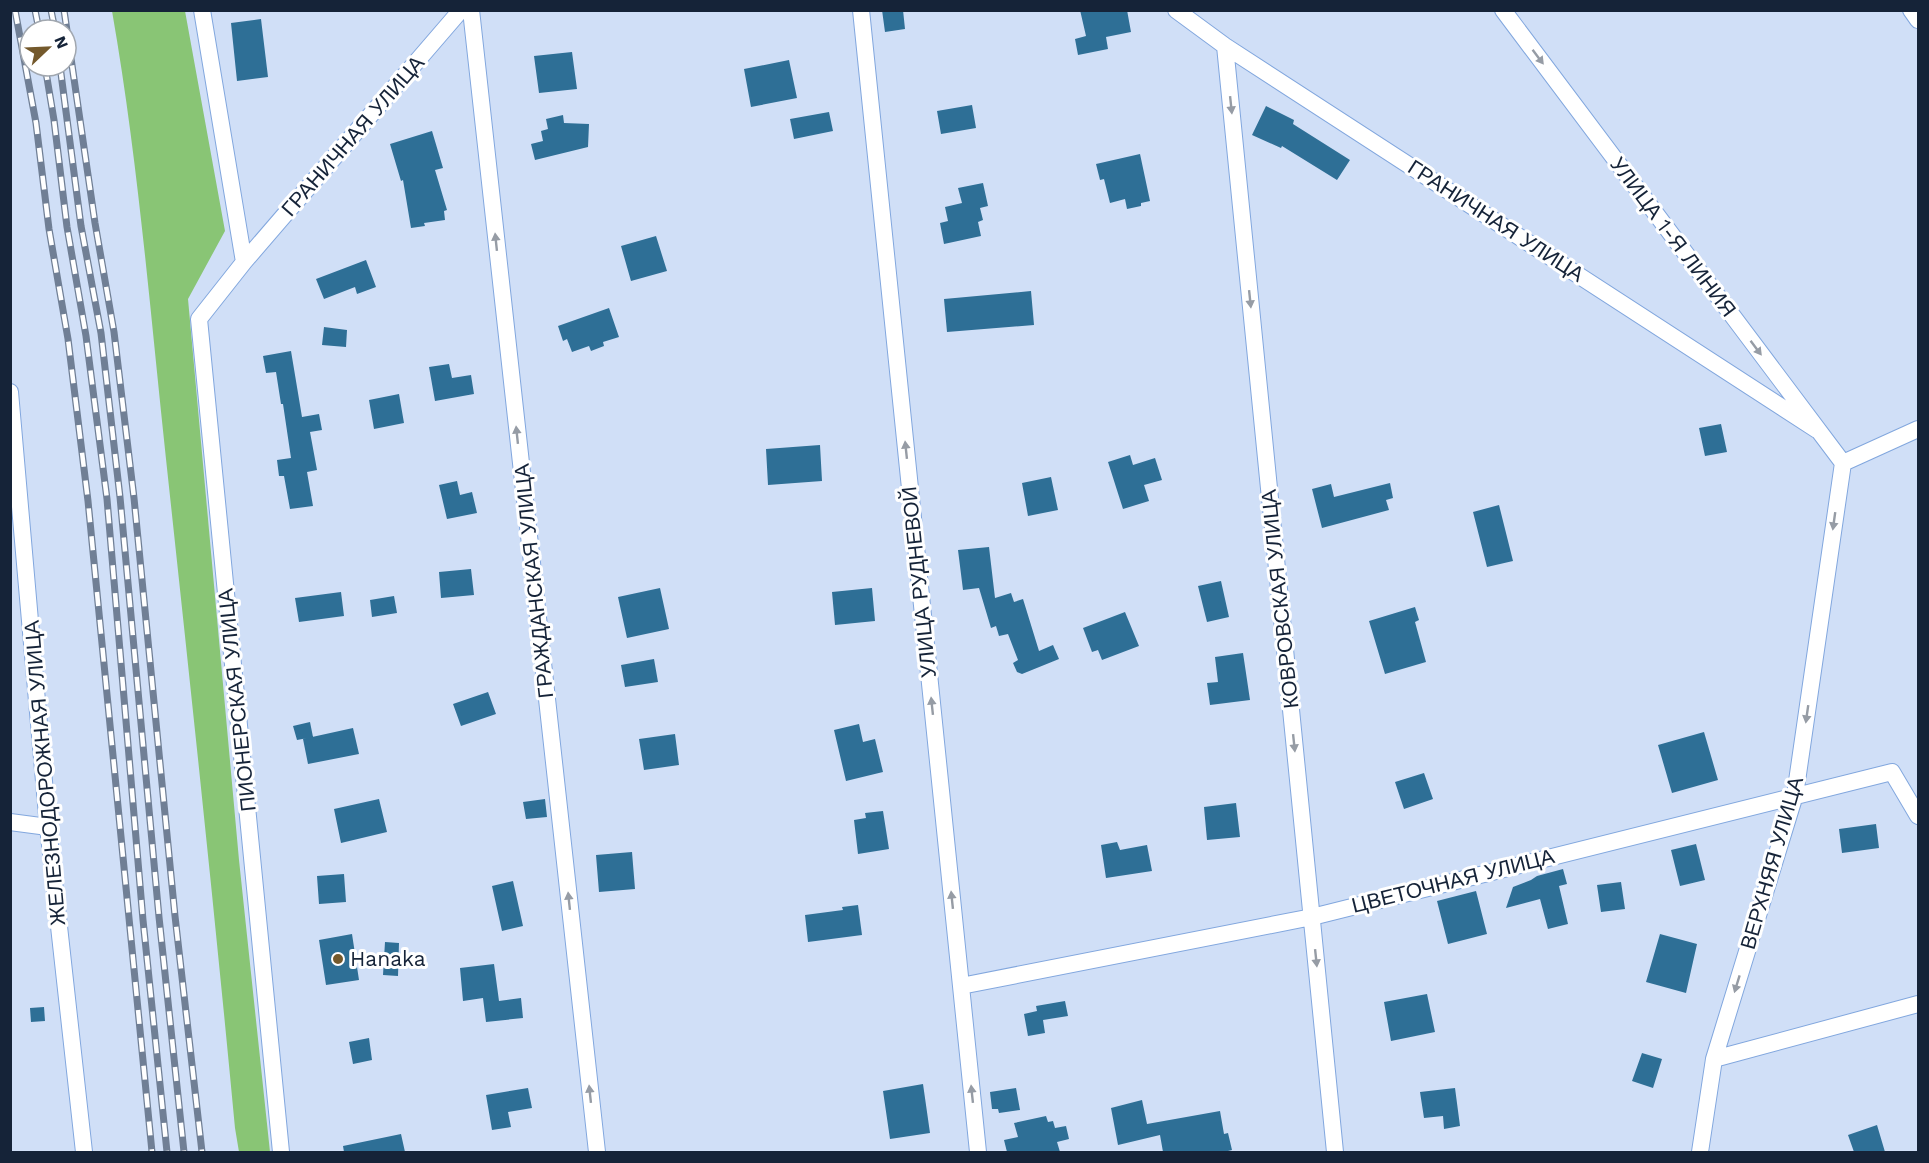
<svg xmlns="http://www.w3.org/2000/svg" width="1929" height="1163" font-family="'Work Sans',sans-serif">
  <rect width="100%" height="100%" fill="#d0dff7"/>
  <path fill="#89c575" d="M112,11H185L225,231L188,299L239,860L270,1152H239L235,1128C214,905 190,682 166,459C150,310 138,159 112,11Z"/>
  <path fill="#2e6f96" d="M882,10H903L905,29L885,32Z
    M1080,10H1127L1131,32L1106,37L1108,49L1078,55L1075,39L1086,36Z
    M261,19L268,77L237,81L231,23Z
    M572,52L577,89L539,93L534,56Z
    M789,60L797,98L751,107L744,69Z
    M972,105L976,128L941,134L937,111Z
    M1266,106L1294,120L1293,124L1350,160L1337,180L1282,146L1281,148L1252,135Z
    M829,112L833,131L794,139L790,119Z
    M563,115L564,123L589,124L588,147L535,160L531,144L543,141L541,131L548,129L546,119Z
    M432,131L443,168L435,170L447,210L444,211L445,220L424,223L425,226L411,228L403,180L401,181L390,144Z
    M1140,154L1150,201L1141,203V206L1127,209L1125,199L1110,203L1104,179L1100,180L1096,164Z
    M983,183L988,206L980,208L983,220L978,222L981,236L944,244L940,223L948,221L945,207L962,203L958,188Z
    M656,236L667,271L631,281L621,246Z
    M366,260L376,287L357,294L355,287L324,299L316,279Z
    M1031,291L1034,325L947,332L944,299Z
    M609,308L619,337L603,342L604,346L591,351L589,346L572,352L567,339L563,341L558,326Z
    M324,327L347,330L346,347L322,345Z
    M291,351L302,417L319,414L322,430L310,432L317,470L307,472L313,506L290,509L284,476H279L277,460L291,458L283,404H281L276,372L266,373L263,356Z
    M449,364L452,378L471,375L474,394L435,401L429,367Z
    M399,394L404,423L374,429L369,400Z
    M1721,424L1727,452L1705,456L1699,428Z
    M820,445L822,481L768,485L766,449Z
    M1130,455L1133,465L1155,458L1162,480L1144,485L1149,501L1123,509L1108,462Z
    M1051,477L1058,510L1028,516L1022,483Z
    M457,481L460,495L472,492L477,513L447,519L439,485Z
    M1390,483L1393,498L1386,500L1389,510L1322,528L1312,489L1331,484L1334,497Z
    M1499,505L1513,561L1487,567L1473,512Z
    M989,547L995,598L1011,593L1014,602L1023,599L1039,651L1053,645L1059,659L1022,674L1017,672L1013,663L1018,660L1008,634L999,636L996,626L991,628L979,588L963,590L958,550Z
    M471,569L474,595L441,598L439,572Z
    M1221,581L1229,617L1207,622L1198,586Z
    M660,588L669,629L627,638L618,597Z
    M872,588L875,621L835,625L832,592Z
    M341,592L344,616L299,622L295,598Z
    M394,596L397,613L372,617L370,600Z
    M1415,607L1419,620L1415,622L1426,662L1385,674L1369,621Z
    M1125,612L1139,646L1102,660L1098,650L1092,652L1083,628Z
    M1243,653L1250,700L1210,705L1207,683L1218,682L1215,657Z
    M654,659L658,682L625,687L621,665Z
    M488,692L496,714L461,726L453,704Z
    M310,722L313,737L297,740L293,726Z
    M859,724L863,742L875,739L883,772L846,781L834,730Z
    M353,728L359,754L308,764L303,739Z
    M1704,732L1718,780L1672,793L1658,745Z
    M675,734L679,765L644,770L639,739Z
    M1424,773L1433,799L1404,809L1395,782Z
    M379,799L387,832L341,843L334,809Z
    M545,799L547,817L526,819L523,802Z
    M1236,803L1240,837L1207,840L1204,807Z
    M883,811L889,849L858,854L854,820L866,818L865,813Z
    M1876,824L1879,848L1842,853L1839,829Z
    M1117,842L1120,850L1147,845L1152,871L1106,878L1101,845Z
    M1696,844L1705,880L1680,886L1671,850Z
    M632,852L635,889L599,892L596,855Z
    M1563,869L1567,884L1559,886L1568,924L1548,929L1540,899L1506,908L1513,887L1531,880L1537,876Z
    M344,874L346,902L319,904L317,876Z
    M513,881L523,926L502,931L492,886Z
    M1621,882L1625,909L1601,912L1597,885Z
    M1476,891L1487,934L1448,944L1437,901Z
    M858,905L862,935L808,942L805,915L843,910L842,907Z
    M352,934L359,980L326,985L319,940Z
    M1660,934L1697,944L1686,993L1646,982Z
    M385,942L399,943L398,976L383,975Z
    M494,964L499,1001L521,998L523,1018L486,1022L483,998L463,1001L460,968Z
    M1427,994L1435,1032L1391,1041L1384,1002Z
    M1065,1001L1068,1016L1043,1020L1045,1033L1028,1036L1024,1014L1037,1011L1036,1006Z
    M44,1007L45,1021L31,1022L30,1008Z
    M369,1038L372,1060L353,1064L349,1042Z
    M1642,1053L1662,1059L1653,1088L1632,1081Z
    M923,1084L930,1133L890,1139L883,1091Z
    M528,1088L532,1108L508,1112L511,1127L492,1130L486,1095Z
    M1016,1088L1020,1110L999,1113L998,1109H992L990,1092Z
    M1455,1088L1460,1126L1444,1129L1443,1116L1424,1118L1420,1092Z
    M1142,1100L1147,1124L1220,1111L1224,1134L1228,1133L1232,1150L1224,1152H1163L1160,1135L1118,1145L1111,1108Z
    M1046,1116L1048,1122L1053,1121L1055,1128L1066,1126L1069,1139L1057,1142L1060,1152H1007L1004,1140L1018,1137L1014,1123Z
    M1877,1125L1885,1152H1854L1848,1135Z
    M401,1134L405,1152H344L343,1146Z"/>
  <g fill="none" stroke-linecap="round" stroke-linejoin="round">
    <g stroke="#82a7de" stroke-width="18">
      <path id="minor" d="M202,10L244,262
        M471,10L597,1152
        M861,10L978,1152
        M1176,10L1225,46L1817,430
        M1503,10L1843,463
        M1911,10L1918,20
        M1225,46L1335,1152
        M10,392L48,827L84,1152
        M1843,463L1918,429
        M10,822L48,827
        M961,986L1312,917L1892,772L1918,816
        M1714,1059L1918,1004
        M281,1152L199,319L244,262L461,10
        M1700,1152L1714,1059L1795,795L1843,463"/>
    </g>
    <use href="#minor" stroke="#fff" stroke-width="16"/>
    <g stroke="#707f95" stroke-width="7">
      <path id="rail" d="M15,10L36,123L49,229L68,339L88,501L152,1152
        M35,10L39,30
        M51,10L55,30
        M64,10L95,223L114,332L134,498L175,916L202,1152
        M45,66L54,120L67,227L86,336L107,499L143,920L167,1152
        M60,66L81,226L101,333L120,497L159,917L184,1152"/>
    </g>
    <use href="#rail" stroke="#fff" stroke-width="4.5" stroke-dasharray="14" stroke-linecap="butt"/>
  </g>
  <defs><path id="oneway-solid" d="M-6-.8H1V-3.2L6.5 0L1 3.2V.8H-6Z" transform="scale(1.5)"/></defs>
  <g fill="#969ca5">
    <use href="#oneway-solid" transform="translate(1538 57) rotate(53)"/>
    <use href="#oneway-solid" transform="translate(1231 105) rotate(84)"/>
    <use href="#oneway-solid" transform="translate(496 242) rotate(-96)"/>
    <use href="#oneway-solid" transform="translate(1250 299) rotate(84)"/>
    <use href="#oneway-solid" transform="translate(1756 348) rotate(53)"/>
    <use href="#oneway-solid" transform="translate(517 435) rotate(-96)"/>
    <use href="#oneway-solid" transform="translate(906 450) rotate(-96)"/>
    <use href="#oneway-solid" transform="translate(1834 521) rotate(98)"/>
    <use href="#oneway-solid" transform="translate(932 706) rotate(-96)"/>
    <use href="#oneway-solid" transform="translate(1807 714) rotate(98)"/>
    <use href="#oneway-solid" transform="translate(1294 743) rotate(84)"/>
    <use href="#oneway-solid" transform="translate(952 900) rotate(-96)"/>
    <use href="#oneway-solid" transform="translate(569 901) rotate(-96)"/>
    <use href="#oneway-solid" transform="translate(1316 958) rotate(84)"/>
    <use href="#oneway-solid" transform="translate(1737 984) rotate(107)"/>
    <use href="#oneway-solid" transform="translate(590 1094) rotate(-96)"/>
    <use href="#oneway-solid" transform="translate(972 1094) rotate(-96)"/>
  </g>
  <circle fill="#74592c" stroke="#fff" stroke-width="2" cx="338" cy="959" r="6"/>
  <g text-anchor="middle" stroke-width="6" stroke-linejoin="round" paint-order="stroke">
    <g font-size="21" fill="#152338" stroke="#fff">
      <text transform="translate(353 136) rotate(-49)" y="7">ГРАНИЧНАЯ УЛИЦА</text>
      <text transform="translate(1496 221) rotate(33)" y="7">ГРАНИЧНАЯ УЛИЦА</text>
      <text transform="translate(1673 237) rotate(53)" y="7">УЛИЦА 1-Я ЛИНИЯ</text>
      <text transform="translate(534 581) rotate(-96)" y="7">ГРАЖДАНСКАЯ УЛИЦА</text>
      <text transform="translate(919 582) rotate(-96)" y="7">УЛИЦА РУДНЕВОЙ</text>
      <text transform="translate(1280 599) rotate(-96)" y="7">КОВРОВСКАЯ УЛИЦА</text>
      <text transform="translate(237 700) rotate(-96)" y="7">ПИОНЕРСКАЯ УЛИЦА</text>
      <text transform="translate(45 773) rotate(-95)" y="7">ЖЕЛЕЗНОДОРОЖНАЯ УЛИЦА</text>
      <text transform="translate(1772 863) rotate(-74)" y="7">ВЕРХНЯЯ УЛИЦА</text>
      <text transform="translate(1453 881) rotate(-14)" y="7">ЦВЕТОЧНАЯ УЛИЦА</text>
    </g>
    <g font-size="21" fill="#152338" stroke="#fff" text-anchor="start">
      <text x="350" y="966">Hanaka</text>
    </g>
  </g>
  <rect width="1929" height="1163" fill="none" stroke="#152338" stroke-width="24"/>
  <g transform="translate(48 48) rotate(67)"><circle r="28" fill="#ffffff" stroke="#a1a7af" stroke-width="1.5"/>
  <path d="M0-4.5L10 22L0 15L-10 22Z" fill="#74592c"/>
  <text y="-9" font-size="16" font-weight="bold" text-anchor="middle" fill="#152338">N</text>
  </g>
</svg>
